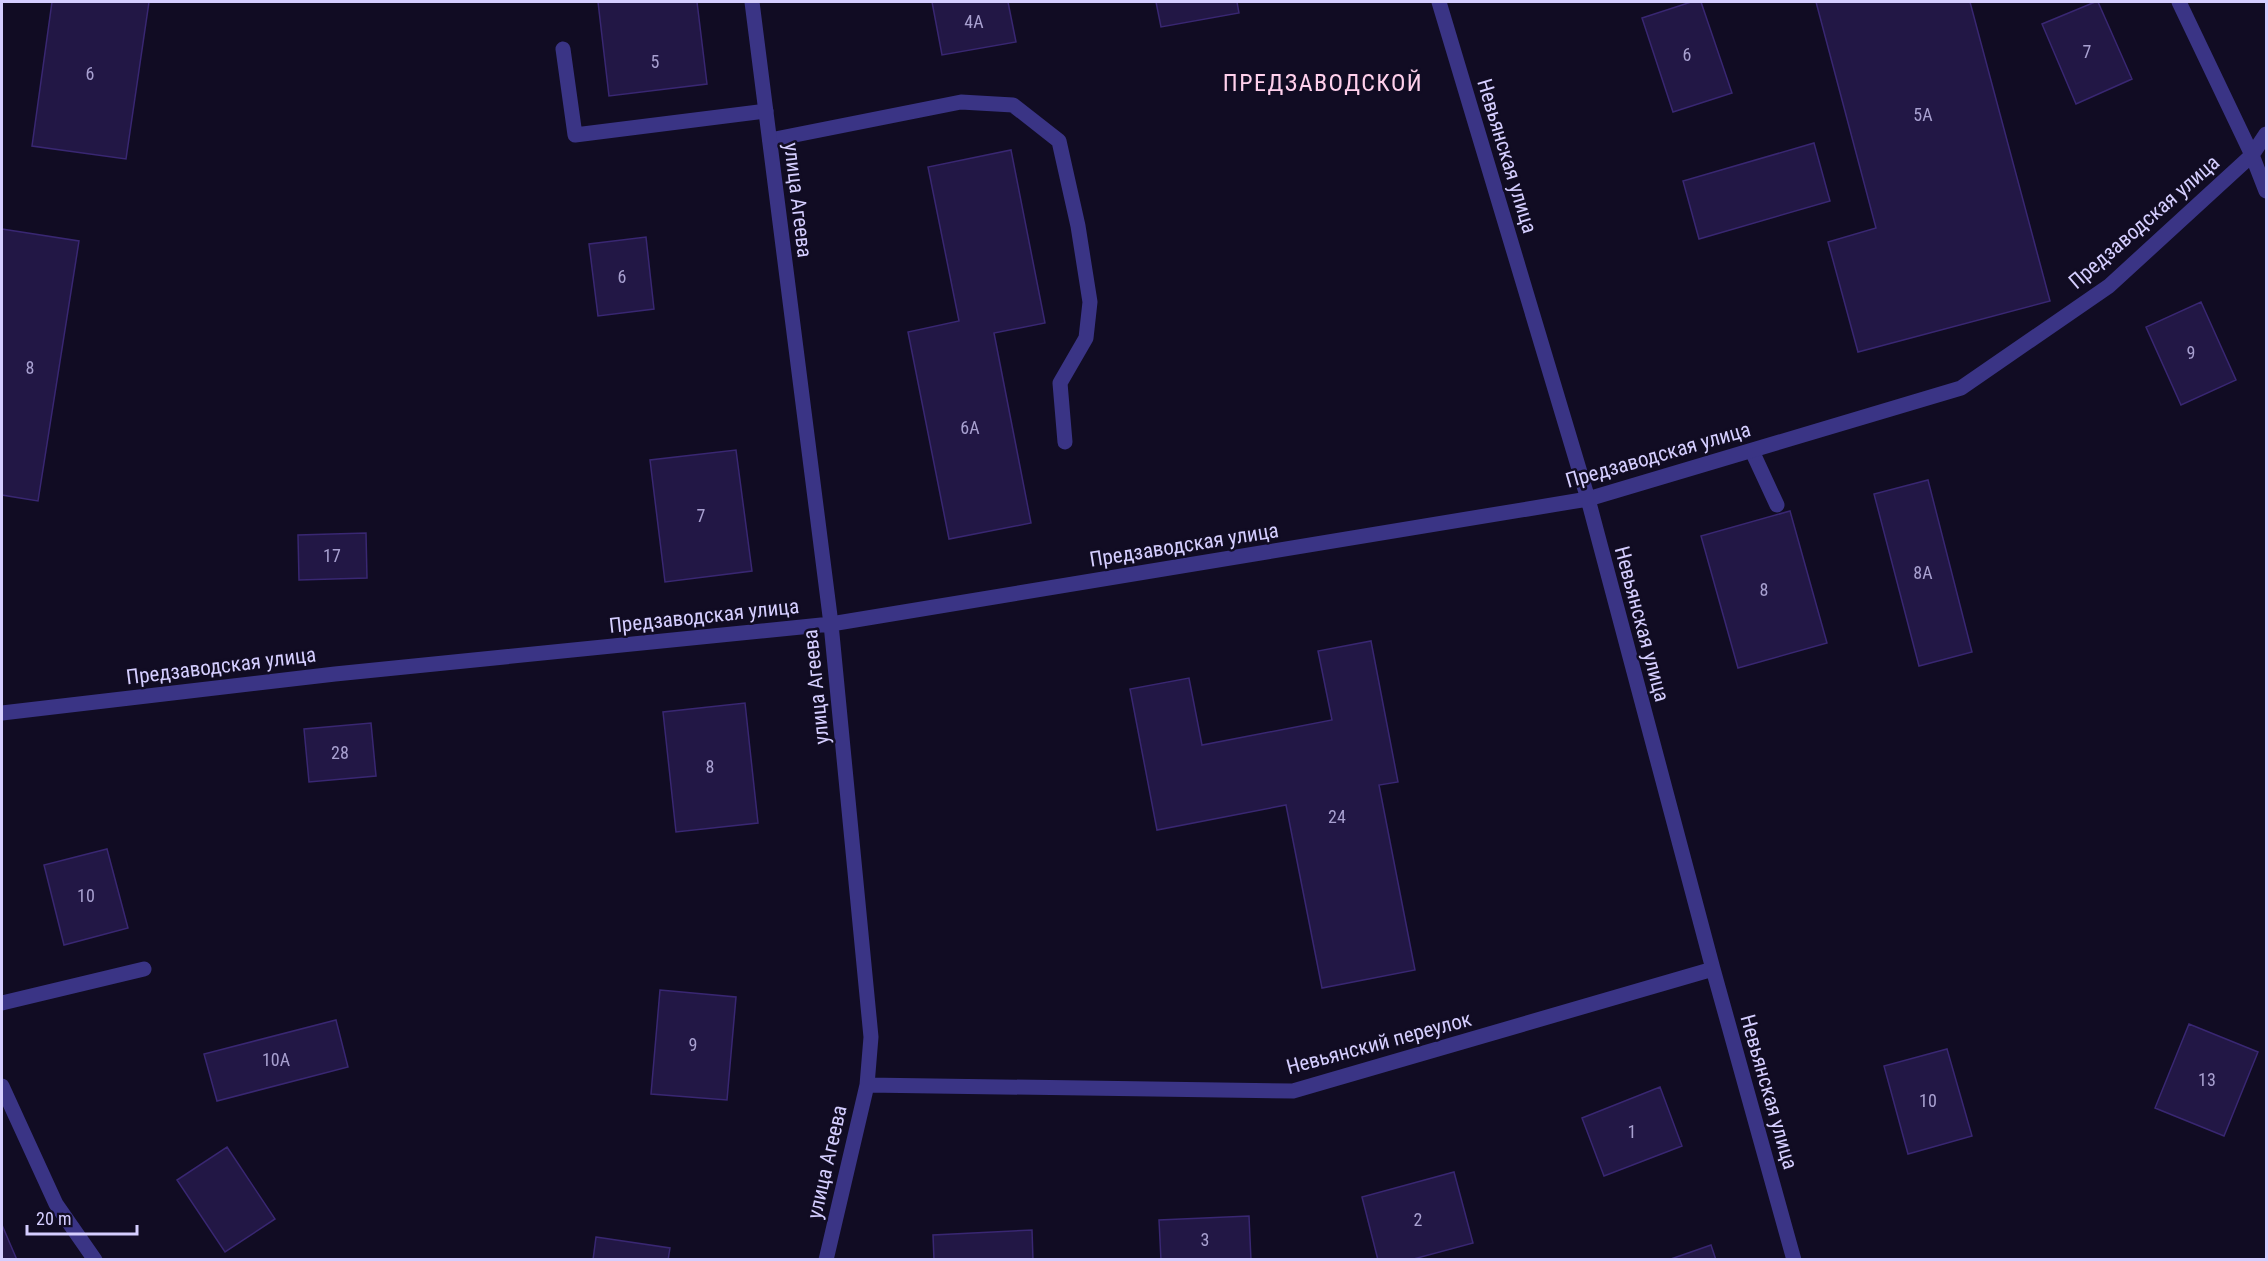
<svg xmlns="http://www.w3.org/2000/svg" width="2268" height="1261" font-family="'Roboto Condensed',sans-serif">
  <rect width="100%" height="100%" fill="#110c23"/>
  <path fill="#221745" stroke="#392772" stroke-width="1.5" d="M52,2H149L126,159L32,146Z
    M598,2H697L707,84L609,96Z
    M932,2H1008L1016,42L942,55Z
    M1156,2H1237L1239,13L1161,27Z
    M1691,2H1701L1732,93L1673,112L1642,18Z
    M1816,2H1970L2050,301L1858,352L1828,242L1876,228Z
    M2095,2H2098L2132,79L2076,104L2042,24Z
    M1814,143L1830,201L1699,239L1683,181Z
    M1011,150L1045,323L994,333L1031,523L949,539L908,332L959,321L928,167Z
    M2,229L79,241L38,501L2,495Z
    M646,237L654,309L598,316L589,244Z
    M2201,302L2236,380L2181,405L2146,327Z
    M736,450L752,571L665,582L650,460Z
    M1928,480L1972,652L1919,666L1874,494Z
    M1790,511L1827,643L1738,668L1701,536Z
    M366,533L367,578L299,580L298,535Z
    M1371,641L1398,782L1379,785L1415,970L1322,988L1286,805L1157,830L1130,689L1189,678L1202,745L1332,720L1318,651Z
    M745,703L758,823L676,832L663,712Z
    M371,723L376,776L309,782L304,729Z
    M107,849L128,928L64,945L44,865Z
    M660,990L736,997L727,1100L651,1094Z
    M336,1020L348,1067L217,1101L204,1054Z
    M2189,1024L2258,1052L2224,1136L2155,1108Z
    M1947,1049L1972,1136L1908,1154L1884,1066Z
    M1660,1087L1682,1146L1604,1176L1582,1118Z
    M227,1147L275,1219L225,1252L177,1180Z
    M1454,1172L1473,1243L1410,1260H1378L1362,1197Z
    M1249,1216L1251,1260H1161L1159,1220Z
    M2,1225L17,1260H2Z
    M1032,1230L1033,1260H934L933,1235Z
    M596,1237L670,1248L668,1260H593Z
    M1711,1245L1716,1260H1668Z"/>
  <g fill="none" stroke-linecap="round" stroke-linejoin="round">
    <path stroke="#3a3485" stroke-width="15" d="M563,49L575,135L766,111
      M770,140L961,102L1013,105L1059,141L1078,226L1090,302L1086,338L1060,383L1065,442
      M1752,451L1777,505
      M2,1003L144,969"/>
    <path stroke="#3a3485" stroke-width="15" d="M752,2L831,624L871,1037L867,1085L826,1260
      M1439,2L1588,499L1713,969L1794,1260
      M2179,2L2252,155L2266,191
      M2,713L335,674L831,624L1588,499L1961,388L2109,286L2252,155L2266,134
      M867,1085L1293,1091L1713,969
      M2,1086L56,1204L95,1260"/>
  </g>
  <g text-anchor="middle" stroke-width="5" stroke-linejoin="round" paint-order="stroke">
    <g font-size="18" fill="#a8a0d0">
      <text x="974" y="28">4А</text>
      <text x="2087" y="58">7</text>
      <text x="1687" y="61">6</text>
      <text x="655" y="68">5</text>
      <text x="90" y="80">6</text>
      <text x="1923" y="121">5А</text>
      <text x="622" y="283">6</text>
      <text x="2191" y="359">9</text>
      <text x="30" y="374">8</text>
      <text x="970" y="434">6А</text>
      <text x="701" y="522">7</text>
      <text x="332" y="562">17</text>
      <text x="1923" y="579">8А</text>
      <text x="1764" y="596">8</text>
      <text x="340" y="759">28</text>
      <text x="710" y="773">8</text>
      <text x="1337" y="823">24</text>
      <text x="86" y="902">10</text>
      <text x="693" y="1051">9</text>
      <text x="276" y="1066">10А</text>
      <text x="2207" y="1086">13</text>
      <text x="1928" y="1107">10</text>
      <text x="1632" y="1138">1</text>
      <text x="1418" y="1226">2</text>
      <text x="1205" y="1246">3</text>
    </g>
    <g font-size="21" fill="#d5ceff" stroke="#110c23">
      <text transform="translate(1507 156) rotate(73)" y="7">Невьянская улица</text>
      <text transform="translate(798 200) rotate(83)" y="7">улица Агеева</text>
      <text transform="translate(2144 222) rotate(-41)" y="7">Предзаводская улица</text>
      <text transform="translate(1658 455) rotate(-16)" y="7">Предзаводская улица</text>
      <text transform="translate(1184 545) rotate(-9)" y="7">Предзаводская улица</text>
      <text transform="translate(704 616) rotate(-6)" y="7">Предзаводская улица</text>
      <text transform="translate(1642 624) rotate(75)" y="7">Невьянская улица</text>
      <text transform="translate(221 666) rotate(-7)" y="7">Предзаводская улица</text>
      <text transform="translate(816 687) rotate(-96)" y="7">улица Агеева</text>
      <text transform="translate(1379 1043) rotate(-15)" y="7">Невьянский переулок</text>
      <text transform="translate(1769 1092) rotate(74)" y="7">Невьянская улица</text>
      <text transform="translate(827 1162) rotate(-77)" y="7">улица Агеева</text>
    </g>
    <g font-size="24" letter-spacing="1.5" fill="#ffd0ec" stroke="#110c23">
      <text x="1323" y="91">ПРЕДЗАВОДСКОЙ</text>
    </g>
  </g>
  <rect width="2268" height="1261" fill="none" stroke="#d5ceff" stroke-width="6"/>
  <path d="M27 1225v9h110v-9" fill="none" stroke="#d5ceff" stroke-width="3"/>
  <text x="36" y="1225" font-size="18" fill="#d5ceff" stroke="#110c23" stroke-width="4.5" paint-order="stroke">20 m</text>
</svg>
